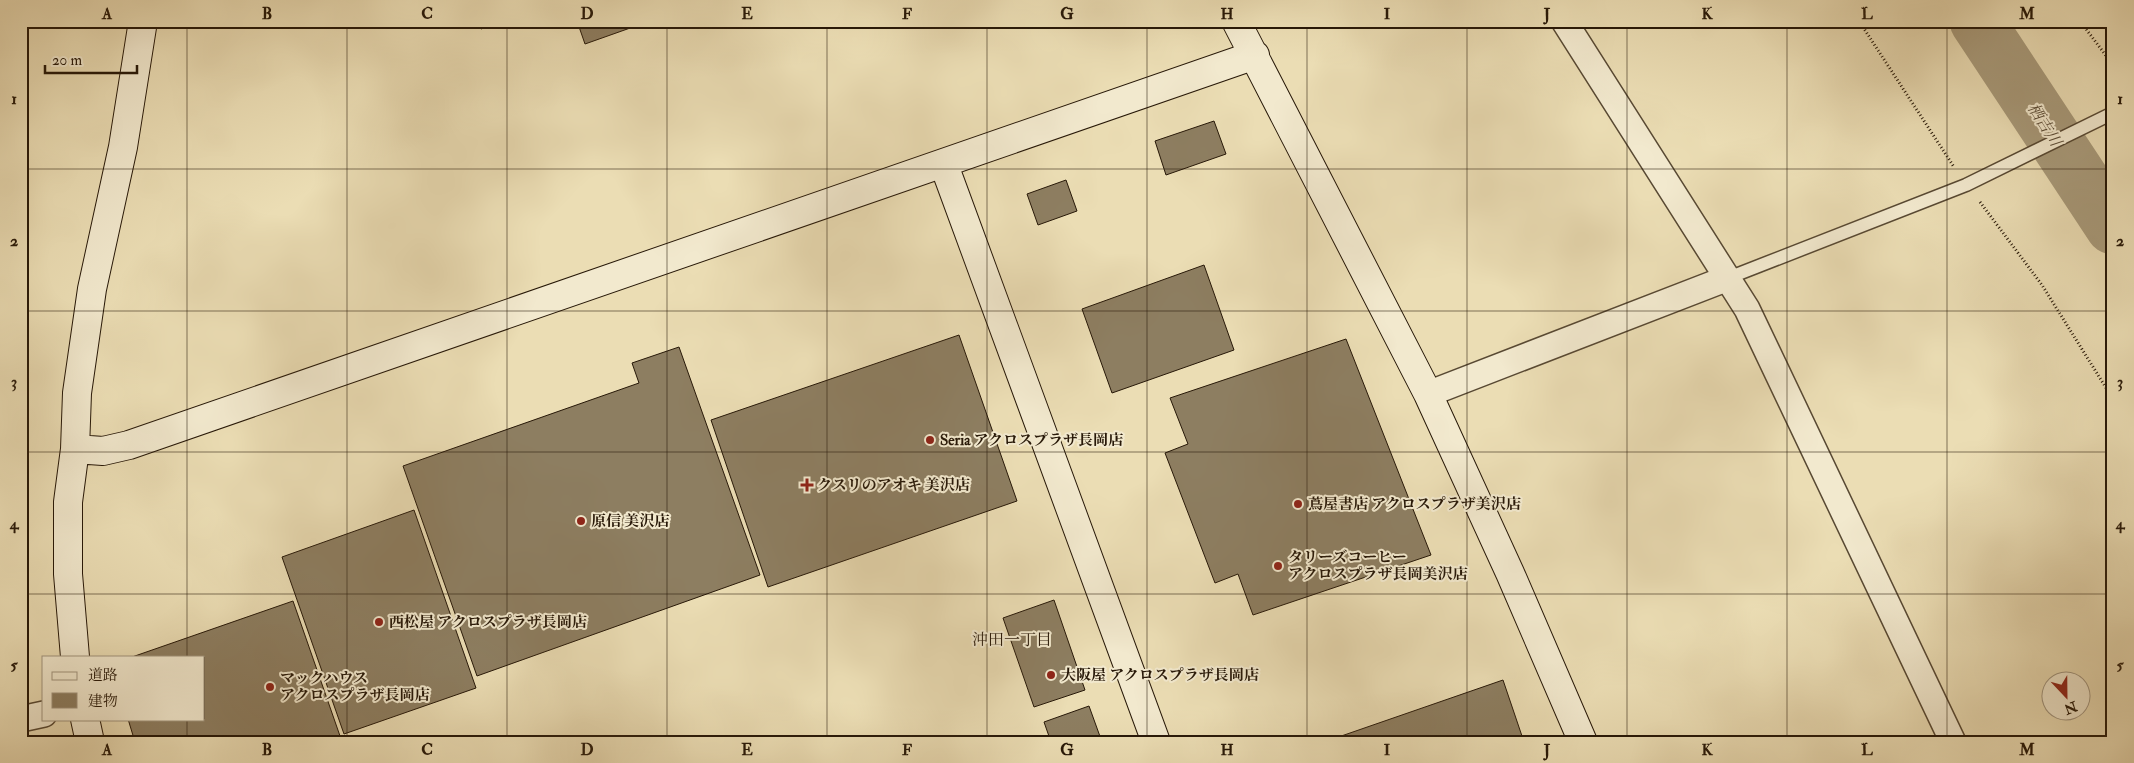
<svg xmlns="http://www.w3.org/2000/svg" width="2134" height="763" font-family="'IM FELL Double Pica','Noto Serif JP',serif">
  <rect width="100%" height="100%" fill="#ebddb4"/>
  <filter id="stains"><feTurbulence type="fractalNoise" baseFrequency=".004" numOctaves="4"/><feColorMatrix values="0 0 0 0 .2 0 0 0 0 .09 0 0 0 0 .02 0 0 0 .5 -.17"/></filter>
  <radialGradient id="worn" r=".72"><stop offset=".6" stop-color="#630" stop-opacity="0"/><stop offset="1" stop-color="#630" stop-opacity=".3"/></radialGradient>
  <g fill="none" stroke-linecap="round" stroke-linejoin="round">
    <path stroke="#a89a7a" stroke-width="55" d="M1977,21L2113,227"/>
  </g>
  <path fill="#8d7e61" stroke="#271808" d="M478,21H504L481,29Z
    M577,21H631L633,27L585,44Z
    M1214,121L1226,154L1166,175L1155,141Z
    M1066,180L1077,211L1038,225L1027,194Z
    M1204,265L1234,350L1112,393L1082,309Z
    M959,335L1017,501L768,587L711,420Z
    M1346,339L1431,555L1253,615L1238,574L1215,583L1165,453L1188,444L1170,398Z
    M679,347L760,575L477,676L403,466L639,383L632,363Z
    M414,510L476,688L344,734L282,557Z
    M1054,600L1085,690L1034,707L1003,618Z
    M293,601L340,736L325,742H135L128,719H204V657H132Z
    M1503,680L1524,742H1324Z
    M1089,706L1102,742H1051L1044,722Z"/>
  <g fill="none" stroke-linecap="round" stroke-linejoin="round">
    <g stroke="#584933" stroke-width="15">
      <path id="lane" d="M1728,278L1966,185L2113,113"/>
    </g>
    <g stroke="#584933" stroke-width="28">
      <path id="street" d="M1564,21L1747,309L1953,742
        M1428,394L1728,278
        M21,719L44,714"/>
    </g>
    <g stroke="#271808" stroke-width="30">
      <path id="secondary" d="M1236,21L1428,394L1510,573L1583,742
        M944,165L1156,742
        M75,449L103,451L129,445L1255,55
        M75,657L68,574V502L75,449L77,393L92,289L123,147L143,21
        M85,719L90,742"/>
    </g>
    <path stroke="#271808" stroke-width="3" stroke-dasharray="1 2.5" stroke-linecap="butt" d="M1859,21L1954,167
      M2080,21L2113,65
      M1980,202L2042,285L2113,399"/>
    <use href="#lane" stroke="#f2e9ce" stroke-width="12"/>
    <use href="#street" stroke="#f2e9ce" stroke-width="25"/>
    <use href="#secondary" stroke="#f2e9ce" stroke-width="28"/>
  </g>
  <path fill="none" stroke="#271808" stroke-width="1" stroke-opacity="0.55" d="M187,21V657M347,21V742M507,21V742M667,21V742M827,21V742M987,21V742M1147,21V742M1307,21V742M1467,21V742M1627,21V742M1787,21V742M1947,21V742M21,169H2113M21,311H2113M21,452H2113M21,594H2113M187,719V742"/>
  <g fill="#8f2418" stroke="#f2e9ce" stroke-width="2">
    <circle cx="930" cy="440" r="5"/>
    <path d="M804.5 477.5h5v5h5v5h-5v5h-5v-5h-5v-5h5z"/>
    <circle cx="1298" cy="504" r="5"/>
    <circle cx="581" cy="521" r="5"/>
    <circle cx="1278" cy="566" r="5"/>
    <circle cx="379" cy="622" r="5"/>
    <circle cx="1051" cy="675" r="5"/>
    <circle cx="270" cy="687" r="5"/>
  </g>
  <g text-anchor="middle" stroke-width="4" stroke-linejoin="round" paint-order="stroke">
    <g font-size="15" font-weight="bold" fill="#271808" stroke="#f2e9ce" text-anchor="start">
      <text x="940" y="445">Seria アクロスプラザ長岡店</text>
      <text x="817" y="490">クスリのアオキ 美沢店</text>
      <text x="1308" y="509">蔦屋書店 アクロスプラザ美沢店</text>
      <text x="591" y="526">原信 美沢店</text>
      <text x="1288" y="562">タリーズコーヒー<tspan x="1288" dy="17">アクロスプラザ長岡美沢店</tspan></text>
      <text x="389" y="627">西松屋 アクロスプラザ長岡店</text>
      <text x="1061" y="680">大阪屋 アクロスプラザ長岡店</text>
      <text x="280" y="683">マックハウス<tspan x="280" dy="17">アクロスプラザ長岡店</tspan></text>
    </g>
    <g font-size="16" font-style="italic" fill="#5b4c36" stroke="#f2e9ce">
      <text transform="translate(2045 124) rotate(57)" y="6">栖吉川</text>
    </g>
    <g font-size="16" fill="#271808" stroke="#f2e9ce">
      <text x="1012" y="645">沖田一丁目</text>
    </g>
  </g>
  <rect width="2134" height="763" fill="none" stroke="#ebddb4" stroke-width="55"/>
  <rect x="42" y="656" width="162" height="65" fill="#f2e9ce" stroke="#a1957f"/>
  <rect x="52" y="672" width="25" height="8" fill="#f2e9ce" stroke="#a1957f"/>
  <text x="88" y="680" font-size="15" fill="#271808">道路</text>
  <rect x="52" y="693" width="25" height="15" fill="#8d7e61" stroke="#a1957f"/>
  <text x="88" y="706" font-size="15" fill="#271808">建物</text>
  <g transform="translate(2066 696) rotate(158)"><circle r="24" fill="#f2e9ce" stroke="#a1957f"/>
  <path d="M0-4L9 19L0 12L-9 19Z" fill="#8f2418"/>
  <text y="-8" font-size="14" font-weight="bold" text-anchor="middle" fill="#271808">N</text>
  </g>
  <path d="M45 65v8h92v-8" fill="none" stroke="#271808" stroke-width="2.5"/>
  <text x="52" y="65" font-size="15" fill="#271808" stroke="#f2e9ce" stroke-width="4" paint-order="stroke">20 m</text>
  <rect x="28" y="28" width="2078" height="708" fill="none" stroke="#271808" stroke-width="2"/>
  <g font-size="16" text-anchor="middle" font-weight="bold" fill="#271808">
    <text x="107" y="19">A</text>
    <text x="267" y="19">B</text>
    <text x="427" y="19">C</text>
    <text x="587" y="19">D</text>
    <text x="747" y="19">E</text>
    <text x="907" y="19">F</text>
    <text x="1067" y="19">G</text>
    <text x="1227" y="19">H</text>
    <text x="1387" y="19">I</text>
    <text x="1547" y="19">J</text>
    <text x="1707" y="19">K</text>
    <text x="1867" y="19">L</text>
    <text x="2027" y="19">M</text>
    <text x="14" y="104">1</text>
    <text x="2120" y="104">1</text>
    <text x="14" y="246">2</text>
    <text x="2120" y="246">2</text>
    <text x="14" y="387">3</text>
    <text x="2120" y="387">3</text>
    <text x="14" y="529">4</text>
    <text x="2120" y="529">4</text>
    <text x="14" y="670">5</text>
    <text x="2120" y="670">5</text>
    <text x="107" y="755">A</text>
    <text x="267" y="755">B</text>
    <text x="427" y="755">C</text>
    <text x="587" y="755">D</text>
    <text x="747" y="755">E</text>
    <text x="907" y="755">F</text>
    <text x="1067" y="755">G</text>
    <text x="1227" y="755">H</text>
    <text x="1387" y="755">I</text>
    <text x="1547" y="755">J</text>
    <text x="1707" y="755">K</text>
    <text x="1867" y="755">L</text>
    <text x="2027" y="755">M</text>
  </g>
  <rect width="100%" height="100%" filter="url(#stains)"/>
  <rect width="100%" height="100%" fill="url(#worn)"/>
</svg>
